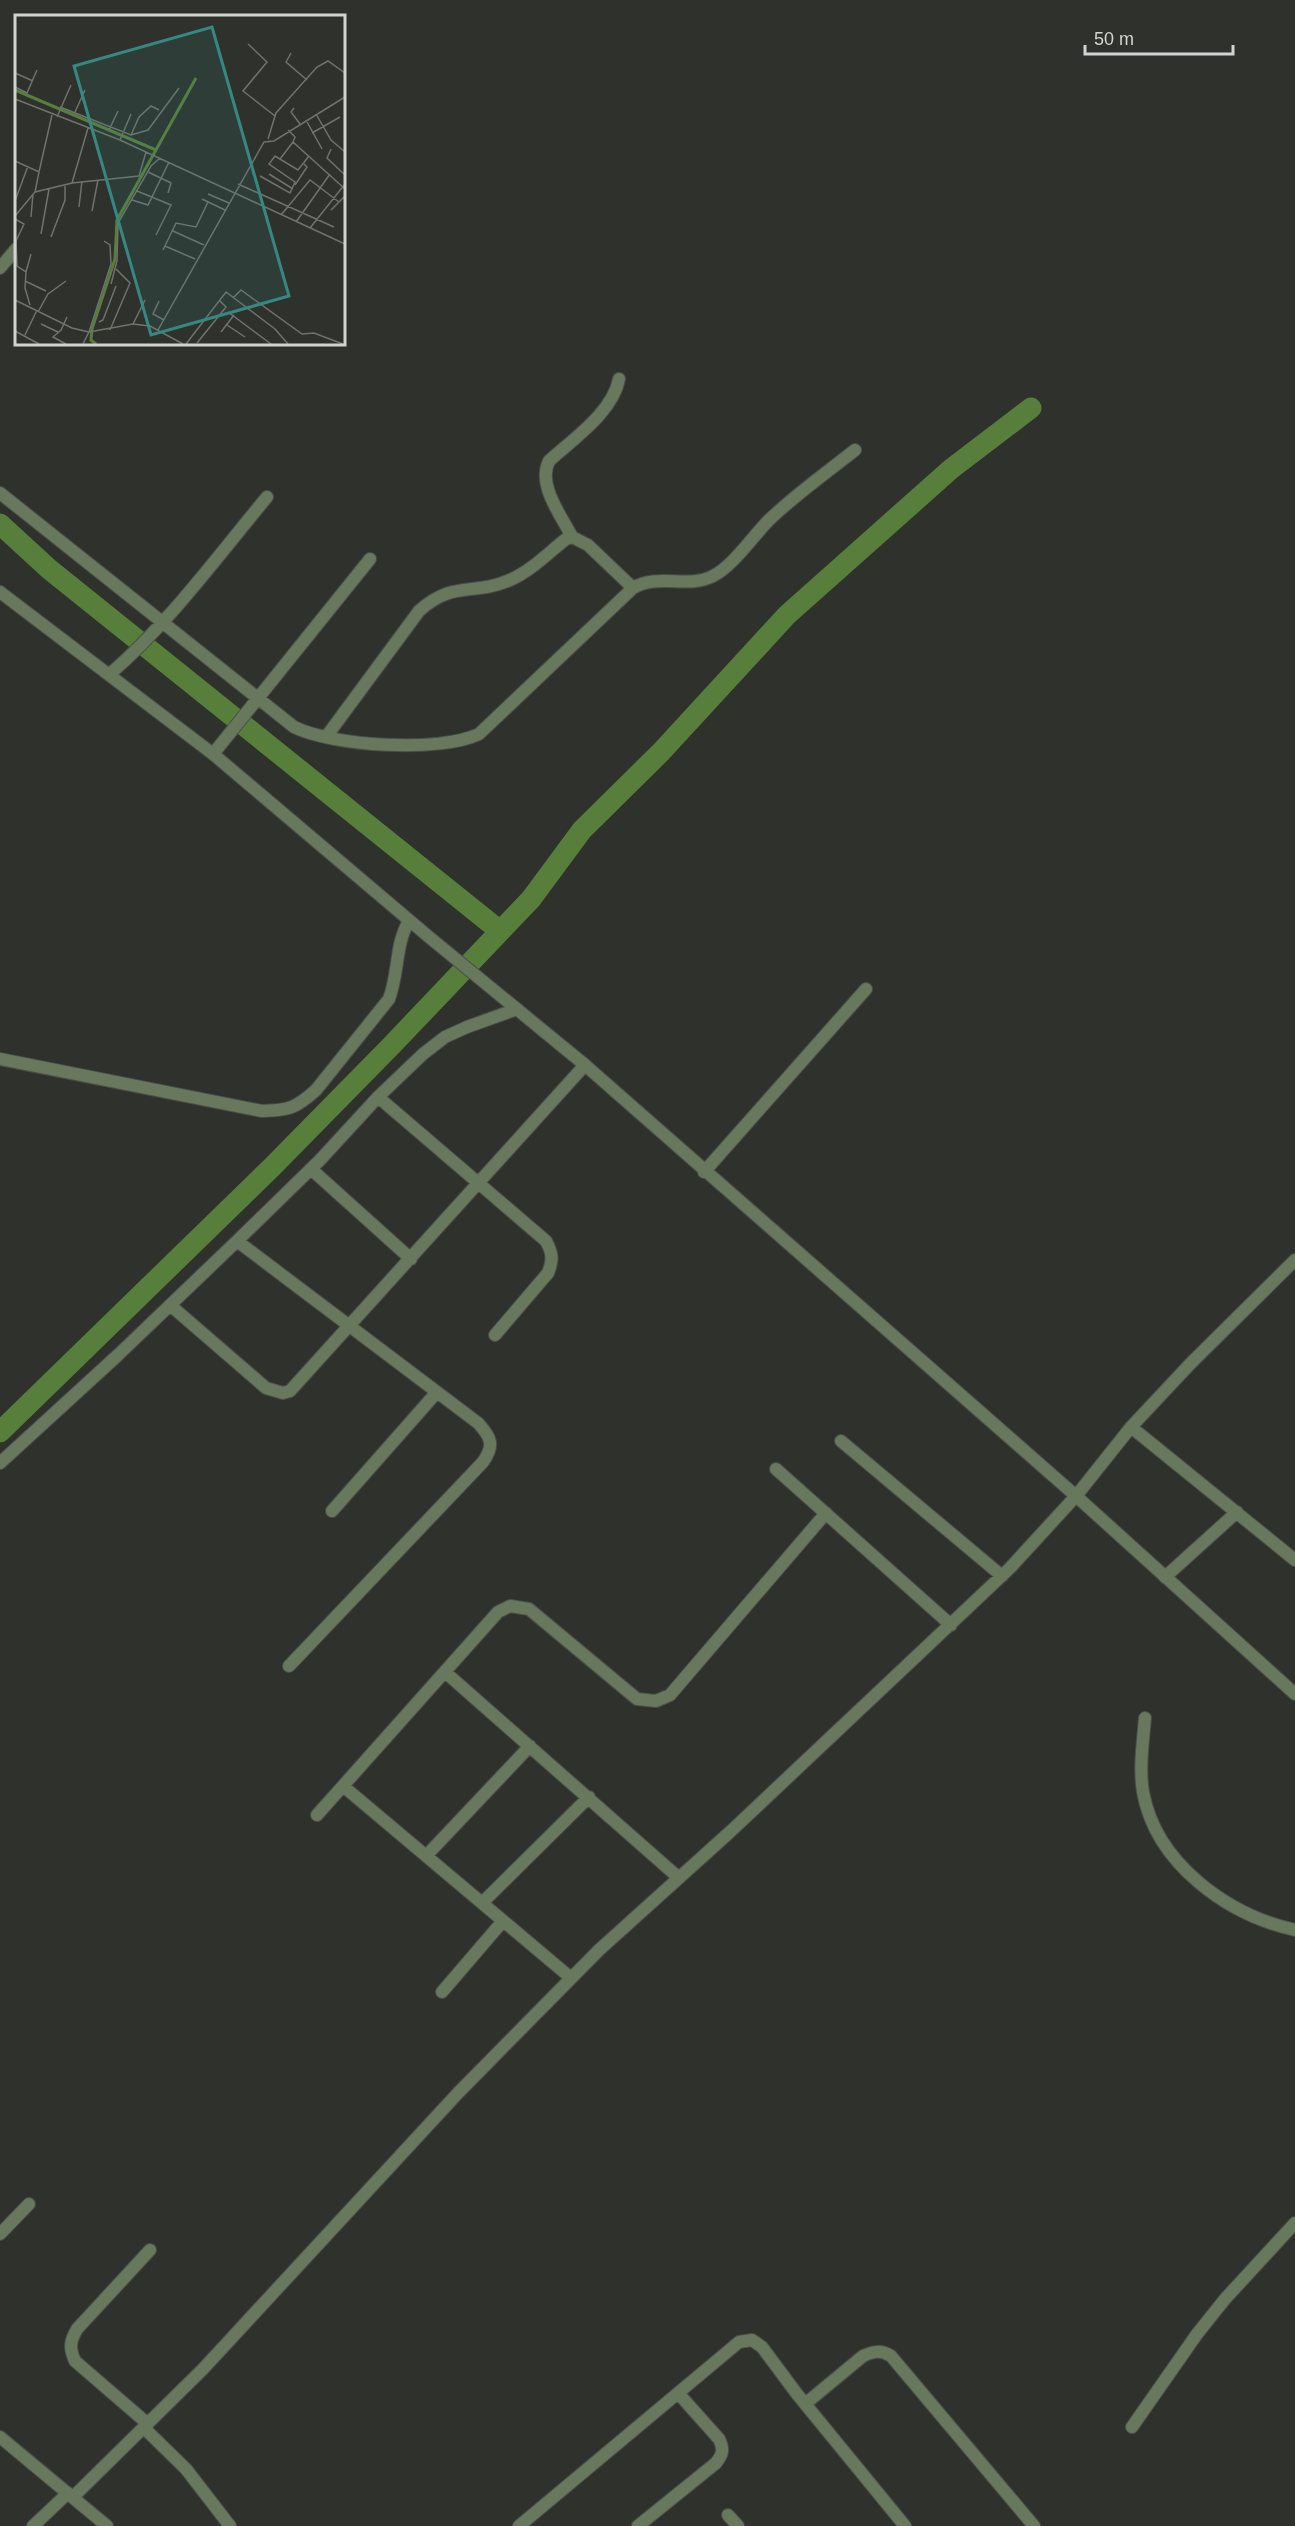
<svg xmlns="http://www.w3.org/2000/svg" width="1295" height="2526" font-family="Arial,sans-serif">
  <rect width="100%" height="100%" fill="#2e312c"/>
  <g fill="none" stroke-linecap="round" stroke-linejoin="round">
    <path stroke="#577f3b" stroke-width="21" d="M0,524L49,569L500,931
      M0,1432L273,1166L391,1046L531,899L582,830L661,752L787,615L951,469L1031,408"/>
    <g stroke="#4c4e4a" stroke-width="14">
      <path id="service" d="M572,537C561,515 537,485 549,461C573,439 613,412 619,379
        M704,1172L866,989
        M1145,1718C1143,1742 1139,1768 1143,1792C1156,1864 1228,1915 1295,1930
        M1132,2427L1197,2334L1225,2299L1295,2223"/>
    </g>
    <g stroke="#4c4e4a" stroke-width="14">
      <path id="minor" d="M0,268L16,249
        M0,493L294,727C333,746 439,753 479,734L633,588C658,573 688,589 713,576C733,566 753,536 769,520C796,494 826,473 855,450
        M110,674C169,623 217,557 267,497
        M326,737L419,611C453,580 474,596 510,580C531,571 548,553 566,539L572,537L588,545L633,588
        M213,754L370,559
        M0,1059L262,1111C289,1110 295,1109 316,1090L389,999C399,973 395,944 409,921
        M378,1097L546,1241C553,1254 553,1260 548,1273L495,1335
        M311,1169L411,1259
        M237,1241L478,1423C491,1437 495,1445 483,1462L289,1666
        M170,1305L266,1388L283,1393L290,1391L585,1065
        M1131,1427L1295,1560
        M841,1441L1002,1576
        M0,1463L118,1355L237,1241L320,1160L378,1097L423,1054L445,1037L467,1027L517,1009
        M776,1469L951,1625
        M332,1511L437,1392
        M1165,1577L1237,1512
        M445,1672L679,1878
        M343,1786L571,1978
        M317,1815L498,1612L510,1606L529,1609L637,1699L656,1701L670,1695L826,1513
        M426,1856L530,1746
        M482,1903L589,1797
        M442,1992L503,1921
        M0,2234L29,2204
        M805,2404L863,2356C874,2351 881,2350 891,2356L1034,2526
        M148,2424L75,2361C69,2348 70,2341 77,2329L150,2250
        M144,2428L186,2469L230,2526
        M0,2437L107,2526
        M73,2497L203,2369L458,2093L599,1950L731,1831L1010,1568L1076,1496L1131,1427L1191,1363L1295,1260
        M728,2515L738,2526
        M33,2526L68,2493
        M519,2526L739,2342L752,2340L762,2347L797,2394L905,2526
        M638,2526L716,2463C723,2454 724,2449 719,2439L678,2393"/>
    </g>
    <g stroke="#4c4e4a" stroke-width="14">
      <path id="tertiary" d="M0,592L213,754L429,937L585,1065L1076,1496L1295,1694"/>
    </g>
    <use href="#service" stroke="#67785c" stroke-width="12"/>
    <use href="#minor" stroke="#67785c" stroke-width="12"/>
    <use href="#tertiary" stroke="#67785c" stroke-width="12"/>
  </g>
  <g transform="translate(15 15)">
    <rect width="330" height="330" fill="#2e312c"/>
    <path fill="none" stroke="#577f3b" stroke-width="3" d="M0,75L141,135M81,329L76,325L77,314L100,244L102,205L181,63"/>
    <path fill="none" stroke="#70726e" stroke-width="1.5" d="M233,29L252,47L228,76L260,101M276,38L271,47L292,65M0,58L18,66M0,72L12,78L22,55M0,84L105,125L330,229M45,92L116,120L133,115L164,73M279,93L276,97L285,109M60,97L70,75M301,99L316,125L330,137M42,102L56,70M291,105L307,134M94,115L103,96M273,115L280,122L278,127L330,174M297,118L325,102M116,120L124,102L136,91L144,95M253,124L261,98L302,52L313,46L330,58M105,125L116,99M316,134L312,143L330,160M265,144L278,127M0,146L24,157L37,100M133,157L156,168L153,178M254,159L278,174M245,161L275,178L280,167L254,149L260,141L283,155L294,141M57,168L124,161L131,137M223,169L319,212M280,170L292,152L289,149M122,176L156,190L141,220M20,177L24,157M193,179L214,188M187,184L210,195M117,185L133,190L154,147M0,186L13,151M64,192L67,166M316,195L330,181M77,196L83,165M266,200L295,165L324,187M0,201L20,177L57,168L73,113M16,202L18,179M0,204L9,209L1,226L2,251L11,257L10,273L15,290M281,207L315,159M295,213L330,169M158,216L189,230M26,219L34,174M36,222L50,185V169M150,231L180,244M148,235L161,208L181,212L193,187M11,257L16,239M10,266L31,276M96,269L102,246L103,208L136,151L145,143M218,283L226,275L287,319L299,318L328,329M0,285L57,313L74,317L96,249L95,230L89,226M144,286L138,299L149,305M23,297L33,279L51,266M213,297L256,329M84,307L88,305L101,271M26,309L43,317M118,309L130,285M212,310L230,322M95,315L115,268L101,254M143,315L249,127L259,126L330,82M0,316L24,329M206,317L219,300M10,320L22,295M182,328L211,292L204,285M51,329L38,322L46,315L52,302M68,329L74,317L118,309L135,311L168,329M171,329L211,277L260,314L273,329"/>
    <path fill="#368982" fill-opacity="0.15" stroke="#368982" stroke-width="3" d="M197,12L274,281L136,320L59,51Z"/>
    <rect width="330" height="330" fill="none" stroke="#d2d4d1" stroke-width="3"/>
  </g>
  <path d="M1085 45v9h148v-9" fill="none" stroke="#d2d4d1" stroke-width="3"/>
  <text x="1094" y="45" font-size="18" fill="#d2d4d1" stroke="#2e312c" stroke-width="4.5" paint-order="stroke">50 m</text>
</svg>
